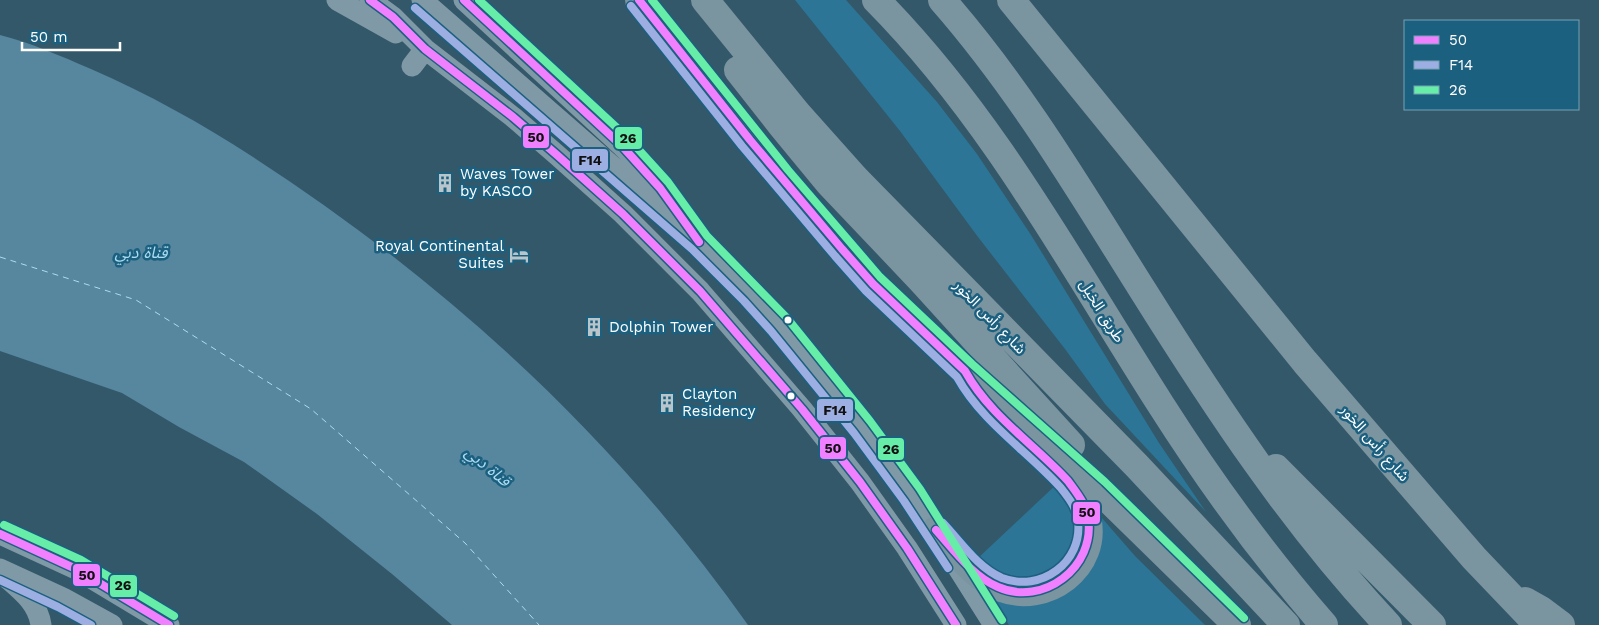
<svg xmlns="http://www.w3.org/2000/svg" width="1599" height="625" font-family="'Work Sans','Noto Sans Arabic',sans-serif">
  <rect width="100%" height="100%" fill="#33586a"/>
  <path fill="#2c7596" d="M795,0H846L937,102L977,154L1031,235L1159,443L1206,512L1105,404L1065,349L978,237L900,131Z
    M1059,482L1072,497L1077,535L1067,555L1055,566L1035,576L1014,577L998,573L977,559Z
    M1088,502L1135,556L1205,625H1009L986,588L1059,592Z"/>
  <path fill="#56879f" d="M0,35C31,43 61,56 91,69C148,94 201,123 253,157C445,281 616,438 748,625H452L392,574L317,514L244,462L179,427L122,393L0,351Z"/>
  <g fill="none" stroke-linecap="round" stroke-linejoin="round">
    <path stroke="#abdcf1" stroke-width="1" stroke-dasharray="6 5" stroke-linecap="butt" d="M0,257L136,300L311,409L465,543L539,625"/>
    <path stroke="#7f99a6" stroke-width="21" d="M337,0L396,33
      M370,0L393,17L425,49L513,117L557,155L623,214L700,291L802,409L860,482L907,548L956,625
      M422,0L699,242L779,324L862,427L912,495L994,625
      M464,0L622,146L642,166L675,209
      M412,66L425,49
      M0,534L76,569L169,625
      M0,569L63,598L112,625
      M8,579C23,592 38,604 41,625"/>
    <path stroke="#7a94a0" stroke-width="28" d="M639,0L780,176L873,284L965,371L1098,489L1237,625
      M705,0L797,113L855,178L1137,466L1286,625
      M876,0C993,118 1072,266 1161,405C1210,482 1264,556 1324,625
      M942,0C1020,89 1079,189 1142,289C1216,407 1292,523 1388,625
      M1011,0L1305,362L1474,558L1538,625
      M738,70L782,126L829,183L922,281L1071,445
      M1276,468L1432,625
      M936,530C955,550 975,578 1001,588C1046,605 1099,567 1087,517C1083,499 1072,485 1060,472
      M1525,601L1541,610L1561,625"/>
    <g stroke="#1c6080" stroke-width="11">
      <path id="bus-1" d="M370,0L393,17L425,49L513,117L557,155L623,214L700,291L802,409L860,482L907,548L956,625
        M464,0L622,146L660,188L699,242
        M639,0L750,140L842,249L873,284L965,371C990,416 1034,444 1068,481C1076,492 1086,504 1088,518C1096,567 1043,607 998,587C972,576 954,550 936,530
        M0,534L76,569L169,625"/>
    </g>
    <g stroke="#1c6080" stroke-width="11">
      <path id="bus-2" d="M631,6L742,146L835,256L866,291L957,377C982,422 1026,450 1060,487C1068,497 1077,508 1078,521C1083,562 1041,593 1002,578C978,568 961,542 943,523
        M415,8L692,249L744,301L771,331L854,433L904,501L948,568
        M0,580L58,607L91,625"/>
    </g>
    <g stroke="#1c6080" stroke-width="11">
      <path id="bus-3" d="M479,0L629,139L668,182L707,236L787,318L870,421L920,489L1002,620
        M652,0L788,170L880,277L972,364L1105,482L1244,618
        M4,525L81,560L174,616"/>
    </g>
    <use href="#bus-1" stroke="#f080ff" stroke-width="8"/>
    <use href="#bus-2" stroke="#9daee2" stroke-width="8"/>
    <use href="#bus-3" stroke="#66eda8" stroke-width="8"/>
  </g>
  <defs>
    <g id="building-bare" transform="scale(1.5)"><path d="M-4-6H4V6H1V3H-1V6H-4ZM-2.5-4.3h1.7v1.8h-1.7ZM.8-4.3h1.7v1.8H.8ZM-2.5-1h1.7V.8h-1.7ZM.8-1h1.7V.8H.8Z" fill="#b8c5cb" stroke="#1c6080" stroke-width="2.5" paint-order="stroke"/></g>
    <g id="hotel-bare" transform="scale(1.5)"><path d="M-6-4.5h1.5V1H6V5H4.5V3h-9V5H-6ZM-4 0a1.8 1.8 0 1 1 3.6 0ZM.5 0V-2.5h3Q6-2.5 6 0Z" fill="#b8c5cb" stroke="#1c6080" stroke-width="2.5" paint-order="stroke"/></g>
  </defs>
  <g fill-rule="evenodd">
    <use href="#building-bare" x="445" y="183"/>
    <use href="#hotel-bare" x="519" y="255"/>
    <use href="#building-bare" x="594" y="327"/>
    <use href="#building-bare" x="667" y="403"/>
  </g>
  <g fill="#fff" stroke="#1c6080" stroke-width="2">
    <circle cx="788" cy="320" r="4.5"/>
    <circle cx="791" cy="396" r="4.5"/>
  </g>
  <g text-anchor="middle" stroke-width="5" stroke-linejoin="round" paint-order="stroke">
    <g font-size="15" fill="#fff" stroke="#1c6080" text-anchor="start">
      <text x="460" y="179">Waves Tower<tspan x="460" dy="17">by KASCO</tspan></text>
      <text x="504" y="251" text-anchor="end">Royal Continental<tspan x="504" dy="17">Suites</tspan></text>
      <text x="609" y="332">Dolphin Tower</text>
      <text x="682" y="399">Clayton<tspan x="682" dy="17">Residency</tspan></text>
    </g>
    <g font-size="15" fill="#fff" stroke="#1c6080">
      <text transform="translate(1102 311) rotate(58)" y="5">طريق الخيل</text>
      <text transform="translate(990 317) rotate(46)" y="5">شارع رأس الخور</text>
      <text transform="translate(1375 443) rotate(49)" y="5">شارع رأس الخور</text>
    </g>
    <g font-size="16" font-style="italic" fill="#abdcf1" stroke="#1c6080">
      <text x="141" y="258">قناة دبي</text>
      <text transform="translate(488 466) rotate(39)" y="6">قناة دبي</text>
    </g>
  </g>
  <g stroke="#1c6080" stroke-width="2">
    <rect x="522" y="125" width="28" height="24" rx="5" fill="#f080ff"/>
    <rect x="614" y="126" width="29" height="24" rx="5" fill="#66eda8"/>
    <rect x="571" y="148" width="38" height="24" rx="5" fill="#9daee2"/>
    <rect x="816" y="398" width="38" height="24" rx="5" fill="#9daee2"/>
    <rect x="819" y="436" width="28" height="24" rx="5" fill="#f080ff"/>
    <rect x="877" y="437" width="28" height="24" rx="5" fill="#66eda8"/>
    <rect x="1072" y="501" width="29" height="24" rx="5" fill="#f080ff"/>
    <rect x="72" y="563" width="29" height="24" rx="5" fill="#f080ff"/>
    <rect x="109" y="574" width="29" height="24" rx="5" fill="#66eda8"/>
  </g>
  <g font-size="14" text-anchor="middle" font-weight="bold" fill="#111">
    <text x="536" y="142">50</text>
    <text x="628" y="143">26</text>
    <text x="590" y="165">F14</text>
    <text x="835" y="415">F14</text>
    <text x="833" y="453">50</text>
    <text x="891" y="454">26</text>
    <text x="1087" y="517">50</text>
    <text x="87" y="580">50</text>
    <text x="123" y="590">26</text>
  </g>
  <rect x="1404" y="20" width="175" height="90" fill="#1c6080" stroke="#77a0b3"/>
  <rect x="1414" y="36" width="25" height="8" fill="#f080ff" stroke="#77a0b3"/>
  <text x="1449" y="45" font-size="15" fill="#ffffff">50</text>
  <rect x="1414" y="61" width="25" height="8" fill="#9daee2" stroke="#77a0b3"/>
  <text x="1449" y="70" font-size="15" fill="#ffffff">F14</text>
  <rect x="1414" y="86" width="25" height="8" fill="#66eda8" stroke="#77a0b3"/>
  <text x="1449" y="95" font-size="15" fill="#ffffff">26</text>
  <path d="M22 42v8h98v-8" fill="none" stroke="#ffffff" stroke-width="2.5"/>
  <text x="30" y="42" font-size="15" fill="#ffffff" stroke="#1c6080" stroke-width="4" paint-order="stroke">50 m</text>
</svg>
